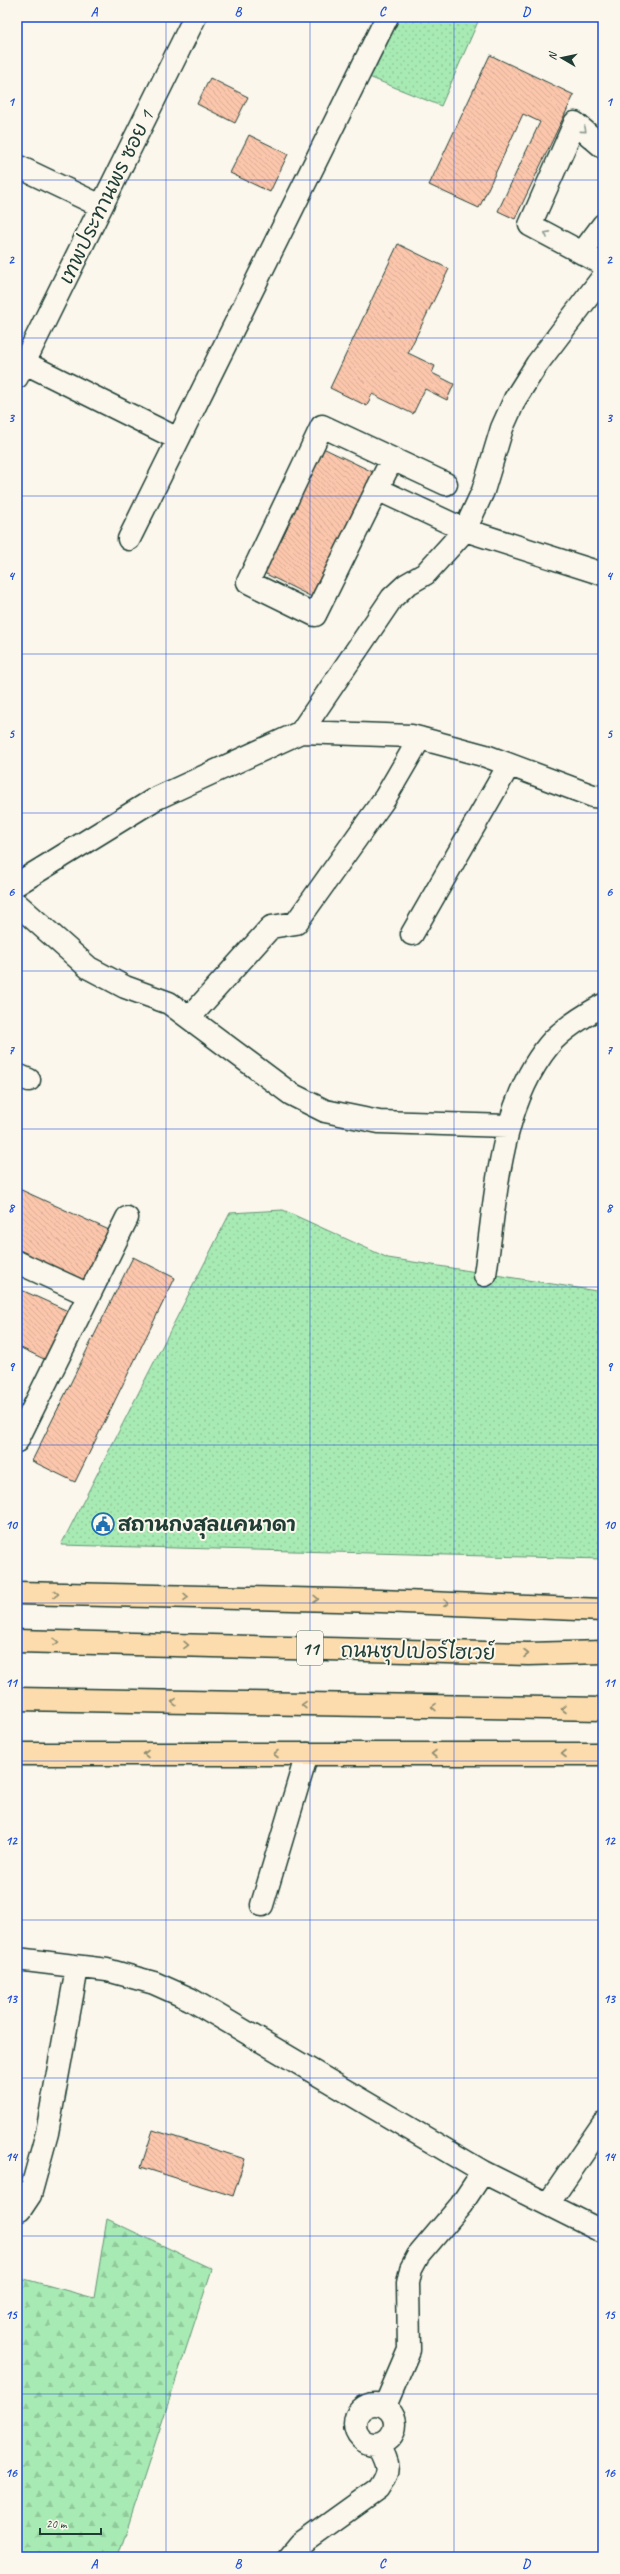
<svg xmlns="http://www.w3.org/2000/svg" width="620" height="2574" font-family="Caveat,'Playpen Sans Thai',sans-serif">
  <defs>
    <pattern id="grass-dots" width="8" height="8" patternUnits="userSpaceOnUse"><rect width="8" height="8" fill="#a8eab4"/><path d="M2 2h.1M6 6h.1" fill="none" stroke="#90ca9b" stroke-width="1.8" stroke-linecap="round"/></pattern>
    <pattern id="forest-firs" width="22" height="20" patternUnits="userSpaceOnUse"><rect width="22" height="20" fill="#a8eab4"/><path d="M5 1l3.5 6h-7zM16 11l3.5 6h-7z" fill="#90ca9b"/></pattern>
    <pattern id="building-back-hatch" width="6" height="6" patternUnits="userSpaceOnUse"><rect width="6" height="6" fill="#fbc6ac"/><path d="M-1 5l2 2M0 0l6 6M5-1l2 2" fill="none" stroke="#d7ab95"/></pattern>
  </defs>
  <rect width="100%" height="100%" fill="#fbf7ec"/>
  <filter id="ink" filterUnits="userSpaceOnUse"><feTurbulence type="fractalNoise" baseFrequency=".025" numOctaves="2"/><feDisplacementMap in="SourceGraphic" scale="8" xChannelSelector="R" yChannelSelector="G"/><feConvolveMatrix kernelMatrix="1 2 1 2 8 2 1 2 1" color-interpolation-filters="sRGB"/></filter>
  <g filter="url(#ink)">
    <path fill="url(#grass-dots)" stroke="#649474" d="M392,17H480L441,106L364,75Z
      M283,1210L388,1258L603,1292V1559L61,1545L230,1213Z"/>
    <path fill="url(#forest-firs)" stroke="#649474" d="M107,2219L212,2269L118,2557H17V2277L94,2298Z"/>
    <path fill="url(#building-back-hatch)" stroke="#1f3d34" d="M490,55L574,95L515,219L498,211L540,122L523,114L479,208L429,185Z
      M210,78L248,97L235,123L197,104Z
      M249,135L288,154L270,192L230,173Z
      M398,244L449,269L408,353L435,366L432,373L454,384L447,400L425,389L413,414L372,394L367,406L330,388Z
      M321,447L375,473L314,598L260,571Z
      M17,1188L109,1230L84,1287L17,1256Z
      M133,1257L175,1278L75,1482L32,1461Z
      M17,1288L68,1311L46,1360L17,1346Z
      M153,2130L245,2159L233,2196L141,2167Z"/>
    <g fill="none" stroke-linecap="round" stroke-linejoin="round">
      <g stroke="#1f3d34" stroke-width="25">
        <path id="minor" d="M603,147L575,123L530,225L603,264
          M17,166L101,206
          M582,253L603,225
          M17,359L178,439
          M17,377L195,17
          M392,459L315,615L248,582L322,426L446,484
          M377,489L465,530L603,574
          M129,539L387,17
          M301,732L392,598L406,585L425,574L465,530L483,491L502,428L515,399L537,364L603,277
          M17,884L155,799L301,732L412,736L486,756L593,796L603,797
          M17,904L89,968L125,987L169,1003L291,1094L325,1111L379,1122L508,1126
          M412,934L509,765
          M190,1017L271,927L296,923L385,798L420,738
          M17,1075L29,1080
          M17,1262L89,1295
          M485,1275C496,1199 499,1106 549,1045C560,1031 587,1014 603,1005
          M17,1441L127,1218
          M262,1905L307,1754
          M17,1959L107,1970L154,1983L190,1999L483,2172L603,2232
          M548,2204L603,2124
          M17,2209L20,2210L30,2195L47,2133L77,1968
          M355 2424a20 20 0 1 1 40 0a20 20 0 1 1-40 0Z
          M385,2406L409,2350L408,2283L411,2269L418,2256L461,2205L483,2172
          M290,2557L300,2545L378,2489C391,2470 388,2465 378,2445"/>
      </g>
      <g stroke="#1f3d34" stroke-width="25">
        <path id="major" d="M17,1593L380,1601L603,1610
          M17,1754H603"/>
      </g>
      <g stroke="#1f3d34" stroke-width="25">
        <path id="highway" d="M17,1641L528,1654L603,1652
          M17,1699L603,1709"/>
      </g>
      <use href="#minor" stroke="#fbf7ec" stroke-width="22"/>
      <use href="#major" stroke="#fcdcac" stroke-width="22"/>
      <use href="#highway" stroke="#fcdcac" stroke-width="22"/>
    </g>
    <defs><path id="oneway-chevron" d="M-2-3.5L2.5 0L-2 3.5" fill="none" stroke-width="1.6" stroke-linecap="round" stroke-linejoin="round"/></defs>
    <g stroke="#8d9a90">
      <use href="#oneway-chevron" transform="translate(584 130) rotate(41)"/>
      <use href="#oneway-chevron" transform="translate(547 234) rotate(-152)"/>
    </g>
    <g stroke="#8e8c70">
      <use href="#oneway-chevron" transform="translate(56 1594) rotate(2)"/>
      <use href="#oneway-chevron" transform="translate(186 1597) rotate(1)"/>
      <use href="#oneway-chevron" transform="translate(316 1599) rotate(1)"/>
      <use href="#oneway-chevron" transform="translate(446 1603) rotate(3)"/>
      <use href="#oneway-chevron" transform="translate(56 1642) rotate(1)"/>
      <use href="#oneway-chevron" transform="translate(186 1645) rotate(1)"/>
      <use href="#oneway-chevron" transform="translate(526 1654)"/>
      <use href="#oneway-chevron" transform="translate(174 1702) rotate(-179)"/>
      <use href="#oneway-chevron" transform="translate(304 1705) rotate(-179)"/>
      <use href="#oneway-chevron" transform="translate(434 1707) rotate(-179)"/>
      <use href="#oneway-chevron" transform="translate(564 1709) rotate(180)"/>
      <use href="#oneway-chevron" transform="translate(146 1754) rotate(180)"/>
      <use href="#oneway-chevron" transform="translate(276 1754) rotate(180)"/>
      <use href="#oneway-chevron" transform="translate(434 1754) rotate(180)"/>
      <use href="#oneway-chevron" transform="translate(564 1754) rotate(180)"/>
    </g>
  </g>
  <path fill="none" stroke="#1d4ed8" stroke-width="1" stroke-opacity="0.55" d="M166,17V2557M310,17V2557M454,17V2557M17,180H603M17,338H603M17,496H603M17,654H603M17,813H603M17,971H603M17,1129H603M17,1287H603M17,1445H603M17,1603H603M17,1761H603M17,1920H603M17,2078H603M17,2236H603M17,2394H603"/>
  <defs>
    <g id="civic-ring" transform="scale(1.15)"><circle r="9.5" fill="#fbf7ec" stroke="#1f6fb2" stroke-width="1.5"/><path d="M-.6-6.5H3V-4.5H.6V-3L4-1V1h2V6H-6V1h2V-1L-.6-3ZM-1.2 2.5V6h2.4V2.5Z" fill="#1f6fb2"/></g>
  </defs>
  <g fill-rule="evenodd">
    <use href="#civic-ring" x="103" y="1524"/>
  </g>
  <g text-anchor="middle" stroke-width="4" stroke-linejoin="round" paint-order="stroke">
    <rect fill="#fbf7ec" stroke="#61756b" stroke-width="1" x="297" y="1631" width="26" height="34" rx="3"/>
    <g font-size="19" font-weight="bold" fill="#1f3d34">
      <text x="310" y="1655">11</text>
    </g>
    <g font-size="20" fill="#1f3d34" stroke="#fbf7ec">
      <text transform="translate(106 197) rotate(-64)" y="7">เทพประทานพร ซอย 1</text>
      <text transform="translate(418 1651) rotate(1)" y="7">ถนนซุปเปอร์ไฮเวย์</text>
    </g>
    <g font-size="20" font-weight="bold" fill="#1f3d34" stroke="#fbf7ec" text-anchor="start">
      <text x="118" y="1531">สถานกงสุลแคนาดา</text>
    </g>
  </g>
  <rect width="620" height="2574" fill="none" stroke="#fbf7ec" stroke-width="44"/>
  <g transform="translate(562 58) rotate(279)" stroke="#fbf7ec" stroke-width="3" paint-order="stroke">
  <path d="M0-3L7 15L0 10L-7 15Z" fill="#1f3d34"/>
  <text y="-6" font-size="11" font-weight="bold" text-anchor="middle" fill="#1f3d34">N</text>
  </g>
  <path d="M40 2528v6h61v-6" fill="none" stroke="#1f3d34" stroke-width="2"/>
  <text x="46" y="2528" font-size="12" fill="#1f3d34" stroke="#fbf7ec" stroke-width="3" paint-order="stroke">20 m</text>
  <rect x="22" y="22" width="576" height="2530" fill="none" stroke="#1d4ed8" stroke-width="1.5"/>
  <g font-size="13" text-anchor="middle" font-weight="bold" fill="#1d4ed8">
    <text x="94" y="16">A</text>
    <text x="238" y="16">B</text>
    <text x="382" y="16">C</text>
    <text x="526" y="16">D</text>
    <text x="11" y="106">1</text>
    <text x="609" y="106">1</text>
    <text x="11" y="264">2</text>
    <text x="609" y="264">2</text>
    <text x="11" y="422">3</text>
    <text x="609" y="422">3</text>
    <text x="11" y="580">4</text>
    <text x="609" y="580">4</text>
    <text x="11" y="738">5</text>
    <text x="609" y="738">5</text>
    <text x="11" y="896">6</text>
    <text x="609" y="896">6</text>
    <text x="11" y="1054">7</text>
    <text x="609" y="1054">7</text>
    <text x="11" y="1212">8</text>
    <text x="609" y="1212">8</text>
    <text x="11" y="1371">9</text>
    <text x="609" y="1371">9</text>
    <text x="11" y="1529">10</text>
    <text x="609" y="1529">10</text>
    <text x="11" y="1687">11</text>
    <text x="609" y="1687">11</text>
    <text x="11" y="1845">12</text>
    <text x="609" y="1845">12</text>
    <text x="11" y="2003">13</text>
    <text x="609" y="2003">13</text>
    <text x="11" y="2161">14</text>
    <text x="609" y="2161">14</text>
    <text x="11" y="2319">15</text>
    <text x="609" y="2319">15</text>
    <text x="11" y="2477">16</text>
    <text x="609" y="2477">16</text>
    <text x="94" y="2568">A</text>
    <text x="238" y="2568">B</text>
    <text x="382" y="2568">C</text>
    <text x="526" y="2568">D</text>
  </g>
</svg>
